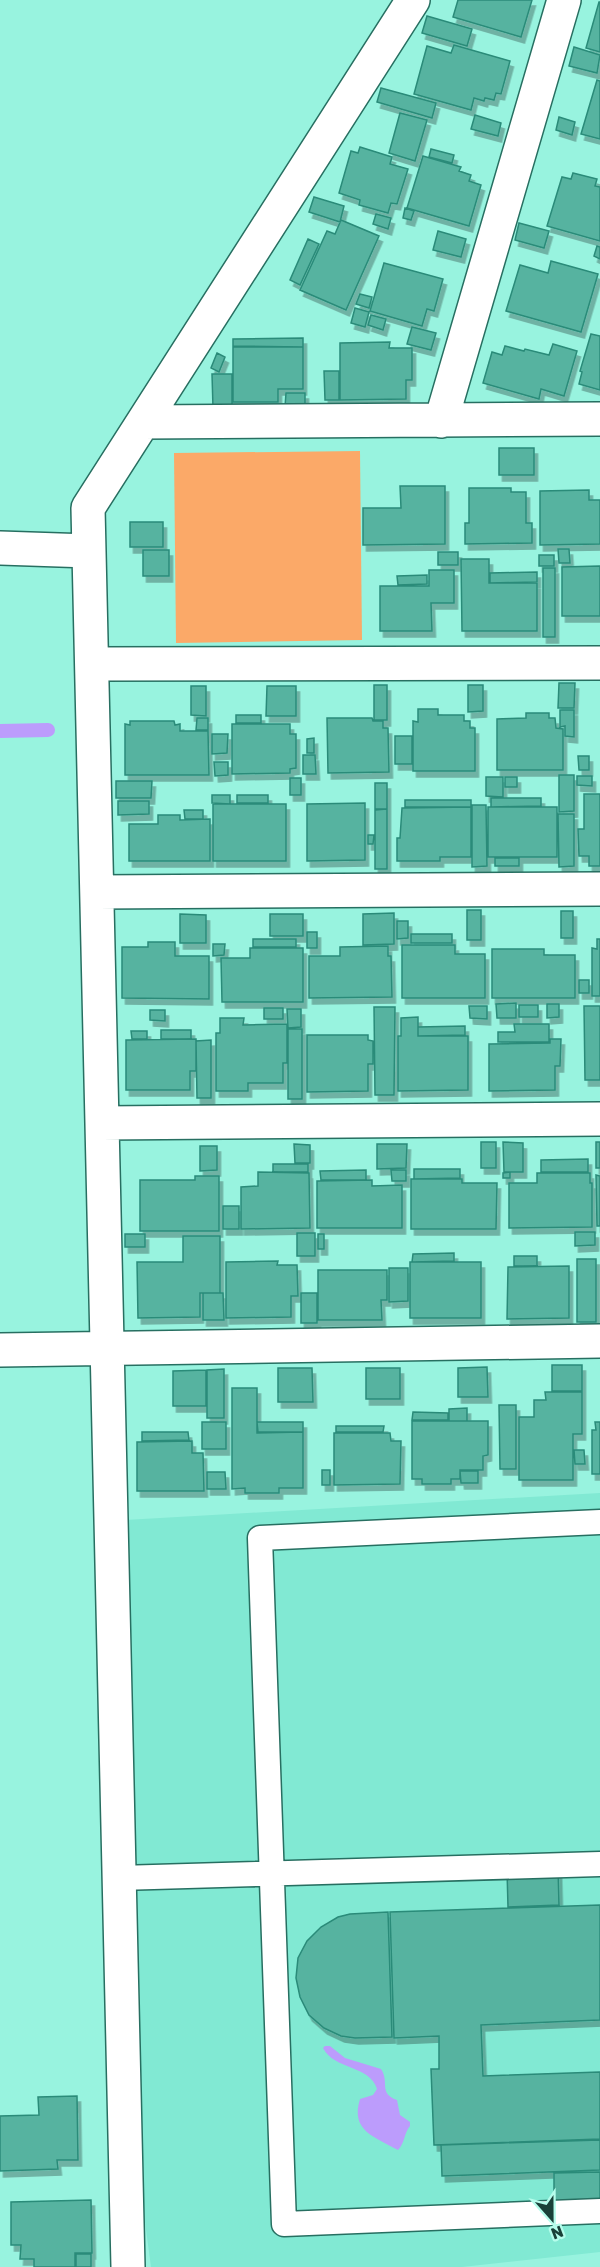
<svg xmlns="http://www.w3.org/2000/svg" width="600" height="2267" font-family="Rubik,sans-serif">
  <defs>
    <filter id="shadow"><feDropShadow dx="3.5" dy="6" stdDeviation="0" flood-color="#0004"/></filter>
  </defs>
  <rect width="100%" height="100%" fill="#98f3df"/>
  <path fill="#81e9d3" d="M600,1493V2252L462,2267H151L140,2185L125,1520Z"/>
  <path fill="#fba968" d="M360,451L362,640L176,643L174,453Z"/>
  <path fill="#bc9cfc" d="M325,2046H330L345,2058L381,2069C390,2083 378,2093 397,2100L400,2115L410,2122V2126C404,2133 405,2143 398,2150C375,2137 350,2131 360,2099L373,2095L377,2089C370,2065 334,2070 323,2048Z"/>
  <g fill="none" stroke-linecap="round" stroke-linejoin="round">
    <path stroke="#bc9cfc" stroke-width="14" d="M0,731L48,730"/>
  </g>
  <path fill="#57b3a0" stroke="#2a8b79" stroke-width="1.5" filter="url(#shadow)" d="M458,0H532L521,37L453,17Z
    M599,2H600V52L586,48Z
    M427,16L472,29L467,46L422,33Z
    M454,45L510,61L501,94L496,93L494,100L485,98L484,101L474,98L471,110L414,94L427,46L451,53Z
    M574,47L600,55L597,73L569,66Z
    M597,80L600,81V139L581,134Z
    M381,88L436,103L432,118L377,102Z
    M400,113L427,120L415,161L389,153Z
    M475,115L501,123L498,136L471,129Z
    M559,117L575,122L572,135L556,130Z
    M360,147L392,157L390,164L408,169L397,204L391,203L388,213L359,205L360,200L339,193L351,151L358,153Z
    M431,149L454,155L452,163L429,157Z
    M423,156L461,167L459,171L471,175L469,181L481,185L469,226L407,208Z
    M573,173L597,179L595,186L600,187V241L547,226L562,177L571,179Z
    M314,197L344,206L340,222L309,212Z
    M405,208L414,211L411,220L403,218Z
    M376,214L391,218L388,229L373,224Z
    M341,220L379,236L346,310L300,290L327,231L335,234Z
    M519,223L549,231L544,248L515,240Z
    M438,231L466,239L461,257L433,250Z
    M308,239L319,244L300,285L290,280Z
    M597,246L600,247V259L594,256Z
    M551,261L598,274L581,332L506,311L520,265L548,273Z
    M384,263L443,279L434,311L427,309L422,326L370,311Z
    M360,294L372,297L369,308L356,304Z
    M355,308L369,312L365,327L351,323Z
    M371,315L386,319L383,330L368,325Z
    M412,327L436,333L431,350L407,344Z
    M591,334L600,336V390L579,384L582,372L580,371Z
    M303,338V347L233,346V339Z
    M390,342L389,348H412V380H406V399L340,400V343Z
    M553,344L577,351L564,396L541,389L539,399L483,383L492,352L502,355L505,346L524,351L525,349L549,355Z
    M233,347H303V389H278V402H233Z
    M217,353L225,357L219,372L211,368Z
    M324,371H339V400H325Z
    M212,374H232V408H213Z
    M286,393H305V407H285Z
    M499,448H534V475H499Z
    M400,486H445V544L363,545V508H401Z
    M469,488H511V492H526V523H532V543L465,544V523H469Z
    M589,490V500H600V544L540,545V491Z
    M130,522H163V547H130Z
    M558,549H569L570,563H559Z
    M143,550H169V576H143Z
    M438,552H458V565H438Z
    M539,555H554V566H539Z
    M461,559H489V583H537V631H462Z
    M600,566V616H562V567Z
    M543,568H555V637H543Z
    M429,570H454V603H431L432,631H380V586H429Z
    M537,572V582L490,583V573Z
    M427,575V584L398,585L397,576Z
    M559,683H575L574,708H558Z
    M374,685H387V720H374Z
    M468,685H483V711L468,712Z
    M191,686H206V716L191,715Z
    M267,686H296V716H266Z
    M418,709H438V715H464V721H470V728H475V771H413V721L418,722Z
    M560,710H574V737L565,736V726L560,727Z
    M526,713H549V718H555L556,728L563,729V770H497V719L526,718Z
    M236,715H261V723H236Z
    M197,718H208V730H196Z
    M327,718H372L373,721H383V728H388L389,772L328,773Z
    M130,721H174L175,725L180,724V731H208L209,775H125V724L130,725Z
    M232,724H290V734H296V768L290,769V773L232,774Z
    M212,734H228L227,753L212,754Z
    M395,736H412V764H395Z
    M314,738V753H307V739Z
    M303,755H315L316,774H303Z
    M578,756H589V770H579Z
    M214,762H228V775L215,776Z
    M559,775H574V811L559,812Z
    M577,776H592V786L577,785Z
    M486,777H503V797L486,796Z
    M505,777H517V787H505Z
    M290,778H301V795H290Z
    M116,781H152L151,798H116Z
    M375,783H387V809H375Z
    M584,794H600V866H589V856H579L578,829H584Z
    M212,795H230V804L212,803Z
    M237,795H268V803H237Z
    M491,798H541V806L491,807Z
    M405,800H471V807H405Z
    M118,801H149V814L118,815Z
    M365,803V860L307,861V804Z
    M213,804H286V861H213Z
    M472,805H486L487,866L472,867Z
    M471,807V857H440V861H397V838H400L402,808Z
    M488,807H557V857H488Z
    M387,809V869H375V810Z
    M184,810H203V819H185Z
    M558,814H574V866L559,867Z
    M158,815H180V820L210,819V861H129V824H158Z
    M368,835H374L373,844H368Z
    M495,858H519V866H495Z
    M467,910H481V940H467Z
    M561,911H573V938H561Z
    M394,913V944L363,945V914Z
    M180,914L206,915V943H180Z
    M270,914H303V936H270Z
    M397,921H408V938L397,939Z
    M307,932H317V948H307Z
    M411,934H452V943H411Z
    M253,939H296V947H253Z
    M597,939H600V996H592V948L597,949Z
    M148,942H175V956H209V999L122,998V947H148Z
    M213,944H225L224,955L213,956Z
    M402,945H455V954H485V998H402Z
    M388,946V956H391L392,997L309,998V956H340V947Z
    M250,948H303V1002H222L221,958H250Z
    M492,949H544V955H575V998H492Z
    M579,980H589V993H579Z
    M516,1003V1018H497L496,1004Z
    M547,1004H559V1017L547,1018Z
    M519,1005H538V1017H519Z
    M469,1006H487V1019L470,1018Z
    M584,1006H600V1080H585Z
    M374,1007H395L394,1095H375Z
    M264,1008H283V1019H264Z
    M287,1009H301V1027L288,1028Z
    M150,1010H165V1021L150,1020Z
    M418,1017V1036H468V1090L398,1091V1036H401V1018Z
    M220,1018H244L243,1025L287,1024V1063H283V1083H248V1091H216V1033H220Z
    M514,1024H549V1042H498V1032H515Z
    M465,1026V1035L418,1036V1027Z
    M288,1029H302V1099H288Z
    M161,1030H191V1039H161Z
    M131,1031H147V1039H132Z
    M307,1035H368V1040L373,1041V1064H368V1091L307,1092Z
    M196,1039V1071H190V1090H126V1040Z
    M550,1039H561L560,1066H555V1090L489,1091V1044L550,1043Z
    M211,1040V1098H197L196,1041Z
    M481,1142H496V1168H481Z
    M503,1142L523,1143V1172H504Z
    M596,1142H600V1168H596Z
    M294,1144L310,1145V1163H295Z
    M377,1144H407L406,1168L377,1169Z
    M200,1146H217V1170L200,1171Z
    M588,1159V1172H541V1160Z
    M273,1164H308V1172H273Z
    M414,1169H460V1178L414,1179Z
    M366,1170V1180H321L320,1171Z
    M391,1170H406V1181H392Z
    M258,1172L309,1173L310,1228L241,1229V1187L258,1186Z
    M510,1172V1178H503V1173Z
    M537,1173H590V1183H592V1227L509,1228V1183H537Z
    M596,1175L600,1176V1226H597Z
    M195,1176H219V1231H140V1180H195Z
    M411,1179H462V1183H497L496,1229H411Z
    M372,1180V1186L402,1185V1228H317V1181Z
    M223,1206H239V1229H223Z
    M575,1232H595V1245L575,1246Z
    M297,1233H315V1256H297Z
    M125,1234H145V1247H125Z
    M318,1234H324V1249H318Z
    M183,1236H220V1293H200V1317L138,1318L137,1262H183Z
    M454,1253V1261L412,1262L413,1254Z
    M514,1256H537V1266H514Z
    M577,1259H596V1322H577Z
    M278,1261L277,1265H297L298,1296H291V1317L226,1318V1262Z
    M410,1262H481V1318H410Z
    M569,1266V1318L507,1319L508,1267Z
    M389,1268H408V1301L389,1302Z
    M318,1270H387V1300H381L382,1320H318Z
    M203,1293H223L224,1320H203Z
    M301,1293H317V1323H301Z
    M552,1365H582V1391H552Z
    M487,1367L488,1397H458V1368Z
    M278,1368H312L313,1402H278Z
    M366,1368H400V1399H366Z
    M224,1369V1418H207V1370Z
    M206,1370V1406H173V1371Z
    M232,1388H257V1433L303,1432V1488H279V1493H245V1488L232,1489Z
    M545,1392H582V1434H573V1480H519V1417H534V1400H546Z
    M499,1405H516V1469H500Z
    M467,1408V1421H449V1409Z
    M413,1412L448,1413V1420H412Z
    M412,1421H488V1455L483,1456V1470H460V1479H451V1484H422V1479H412Z
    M202,1422H226V1449H202Z
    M257,1422H303V1432H258Z
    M595,1422H600V1474H592V1430H596Z
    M336,1426H384L383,1432H336Z
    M142,1432H188L189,1440L142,1441Z
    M334,1433H390L391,1441H401L400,1484L334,1485Z
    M192,1441V1453H203L204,1491H137V1442Z
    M574,1450H584L585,1464H575Z
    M322,1470H330V1485H322Z
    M460,1471H478V1483H461Z
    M207,1472H225L226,1489H207Z
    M558,1868L559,1905L508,1907L507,1870Z
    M600,1905V2020L481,2025L483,2076L600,2072V2139L434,2145L431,2069H439V2036L394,2038L390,1912Z
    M388,1912L392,2037L355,2038L341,2036L324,2028L309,2015L300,1997L296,1978L298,1958L307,1941L321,1927L338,1917L350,1914Z
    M77,2096L78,2160H57L58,2169L0,2171V2116L39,2115L38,2097Z
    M600,2140V2170L442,2176L441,2145Z
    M600,2172V2208L554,2210V2173Z
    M91,2200L92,2253H75V2267H34V2259H20L21,2245H11V2202Z
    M76,2254H91V2267H76Z"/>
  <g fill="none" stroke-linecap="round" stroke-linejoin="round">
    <g stroke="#276f61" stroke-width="27">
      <path id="service" d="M600,1522L260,1538L284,2224L600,2211
        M119,1878L600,1864"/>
    </g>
    <g stroke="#276f61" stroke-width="36">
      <path id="minor" d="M441,421L564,0
        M143,422L600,419
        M0,548L89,551
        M92,664L600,663
        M97,892L600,889
        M102,1123L600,1119
        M0,1350L600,1341
        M128,2267L88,508L413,0"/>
    </g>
    <use href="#service" stroke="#fff" stroke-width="24"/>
    <use href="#minor" stroke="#fff" stroke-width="33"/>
  </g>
  <g transform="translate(552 2219) rotate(159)" stroke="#b6fdec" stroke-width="4.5" paint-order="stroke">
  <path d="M0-4.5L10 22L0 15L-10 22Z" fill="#1a4139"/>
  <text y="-9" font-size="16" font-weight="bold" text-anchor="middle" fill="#1a4139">N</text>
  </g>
</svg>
